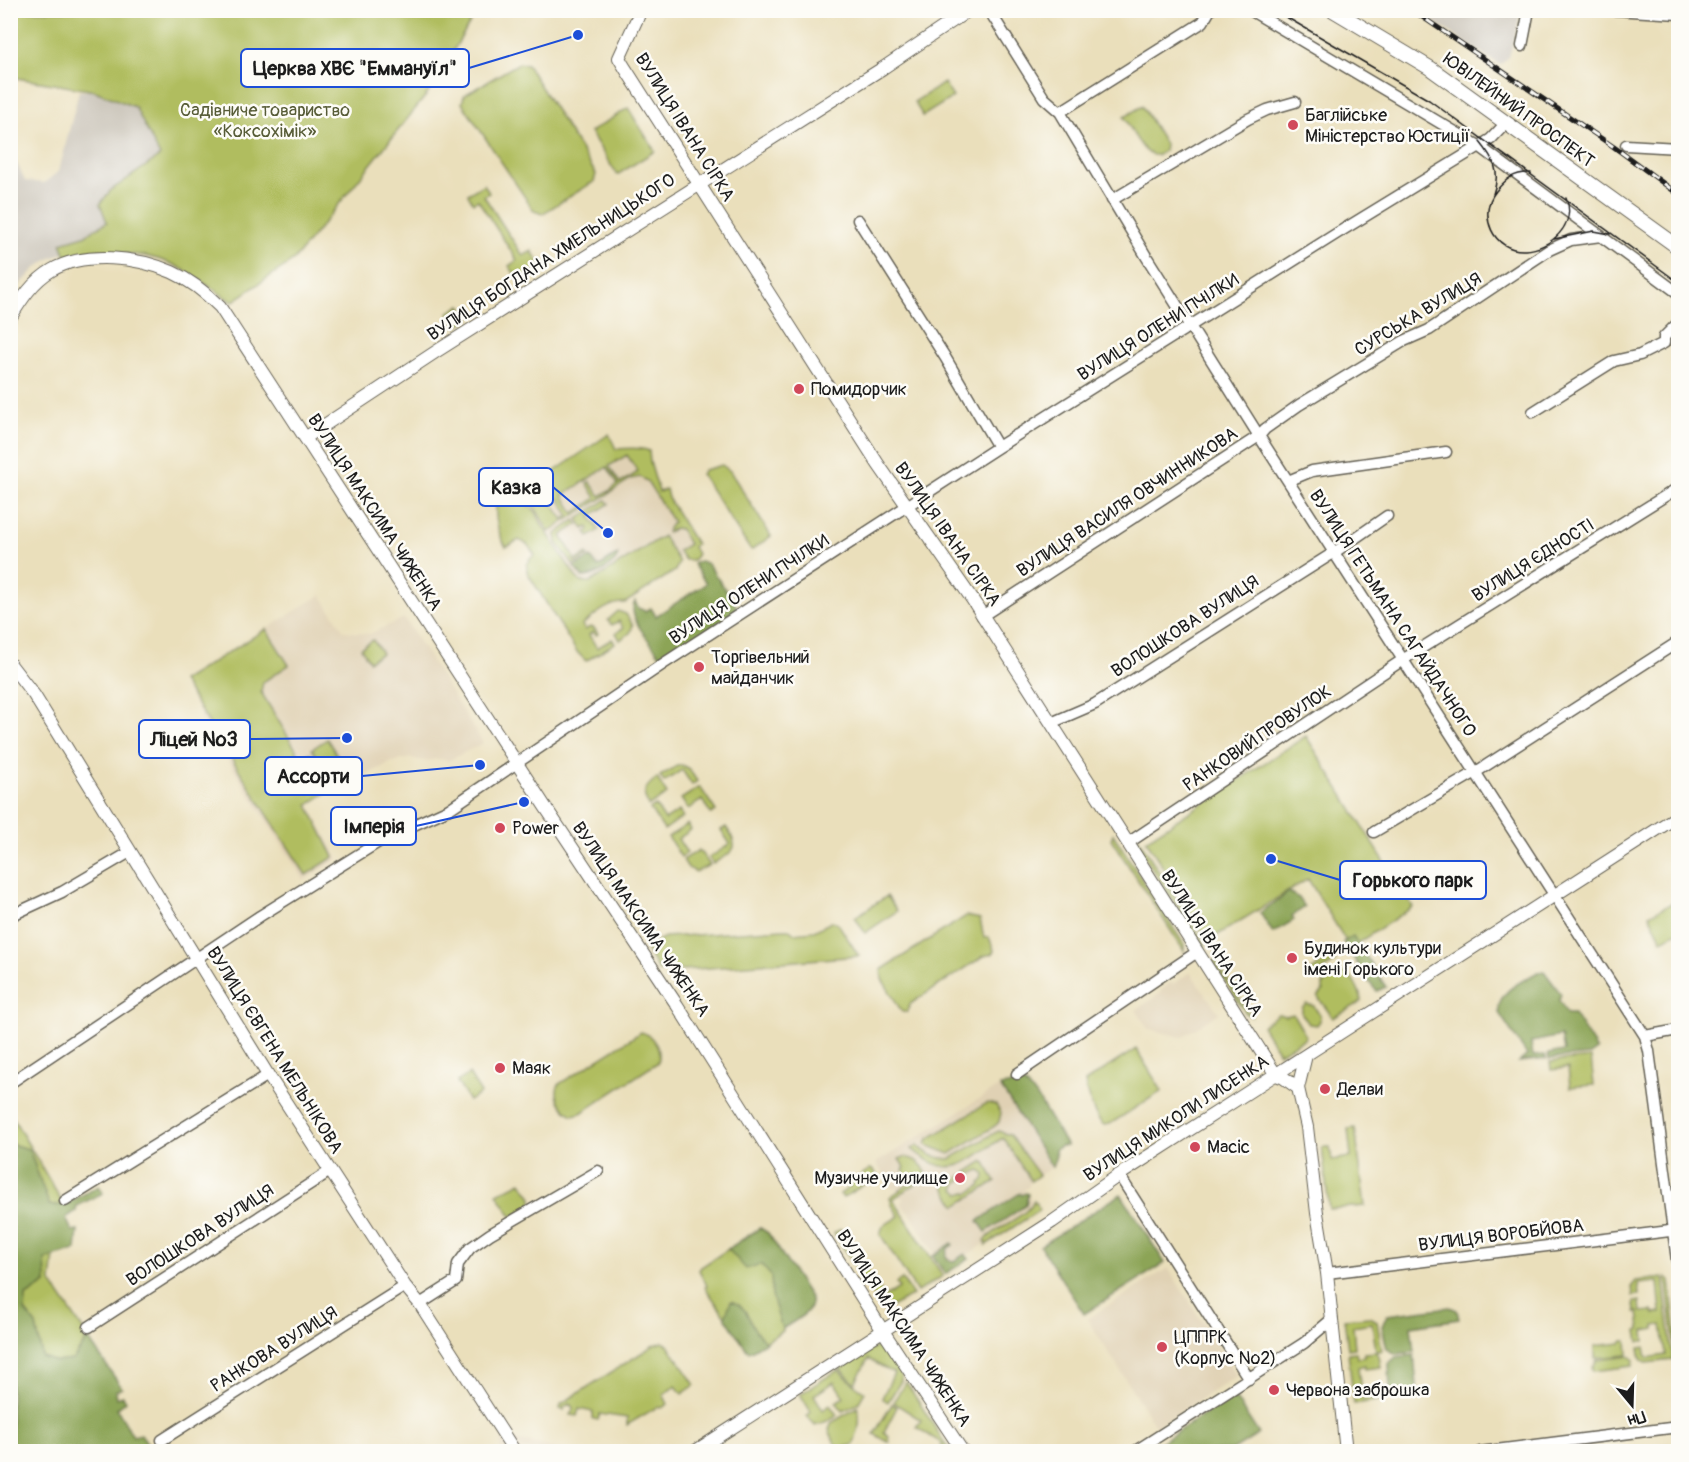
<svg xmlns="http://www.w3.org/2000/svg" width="1689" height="1462" font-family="Pangolin,sans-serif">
  <rect width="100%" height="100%" fill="#fdfcf7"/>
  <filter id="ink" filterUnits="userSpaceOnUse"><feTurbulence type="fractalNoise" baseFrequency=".0167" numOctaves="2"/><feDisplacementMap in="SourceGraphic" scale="12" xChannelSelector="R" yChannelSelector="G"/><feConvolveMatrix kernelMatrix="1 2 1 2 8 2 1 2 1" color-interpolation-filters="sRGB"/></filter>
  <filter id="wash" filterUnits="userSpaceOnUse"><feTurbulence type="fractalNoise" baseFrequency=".008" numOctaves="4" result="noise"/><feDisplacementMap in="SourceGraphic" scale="24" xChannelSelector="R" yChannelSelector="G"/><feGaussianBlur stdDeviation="1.35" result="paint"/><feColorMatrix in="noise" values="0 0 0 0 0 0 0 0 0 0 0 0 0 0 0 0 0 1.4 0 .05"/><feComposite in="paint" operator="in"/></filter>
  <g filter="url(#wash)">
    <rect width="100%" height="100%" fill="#eadfbb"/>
    <path fill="#e0d1b4" d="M628,454L693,547L582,614L524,520Z
      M321,595L344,631L370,634L404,618L483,743L448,761L440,759L424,761L411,758L392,762L354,781L351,777L309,804L338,859L304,880L201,718L197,703L183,681Z
      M1190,972L1219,1013L1182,1037L1148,1029L1136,1010L1161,993L1160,991L1171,982L1173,984Z
      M1000,1086L1052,1167L1031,1181L1029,1186L1024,1190L1039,1211L944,1269L909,1211L907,1212L900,1202L903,1200L896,1188L892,1189L876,1163Z
      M1168,1268L1237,1376L1156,1427L1087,1319Z
      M502,1437L567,1451L500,1452Z
      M1678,1442V1451L1622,1452L1642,1449L1652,1445Z"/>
    <path fill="#c9c3b8" d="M1513,11L1521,13L1509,57L1500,65L1417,11Z
      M79,91H95L135,107L161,157L110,191L107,222L84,236L62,243L64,253L49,259L35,269L21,284L11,300V163L16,161L25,181L44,183L59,171Z"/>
    <path fill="#b0bd5f" stroke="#666c3e" stroke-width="1.5" d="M10,11H477L428,93L294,260L232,302C214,290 192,273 172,264C139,250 101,252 66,256L61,243L84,236L107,222L100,204L110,191L160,156L135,107L95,91L11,77Z
      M519,63L527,65L529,68L596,174L594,182L590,184L542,214L534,211L462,103L464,96L468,93Z
      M944,83L953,97L923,116L914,102Z
      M1142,106L1165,144L1164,151C1147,168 1132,129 1124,117Z
      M628,108L655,151L617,175L590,132Z
      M484,184L489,193L484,196L523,256L532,251L541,266L519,280L509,266L517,260L478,200L473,203L468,194Z
      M461,305L470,318L457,327L448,313Z
      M609,434L616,449C626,449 639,446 649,451L650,462L659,492L666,489L668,498L696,544L693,547L697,554L693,560H685L678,551L689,544L680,529L675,528L667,533L668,528L673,522L647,481L640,477L631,479L630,477L638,472L627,455L609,466L620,483L628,478L629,480L611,492L610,490L618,484L607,467L563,495L574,513L596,498L587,483L590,482L600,496L608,491L610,493L567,520L565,518L569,515L559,498L552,503L565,521L549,532L535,507L521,494Z
      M722,465L730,471L771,536L752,550L749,548L701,474L704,470Z
      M497,496L514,499L519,496L536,512L542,525L576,577L581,582H591L663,536L679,562L675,571L625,603C609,602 594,616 582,625L585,630L590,627L594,628L598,634L596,635L593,632L589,635L597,648L612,639L615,643L586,661L576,651L527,572V564L530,561L529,559L535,555L527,544L519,540L506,547C496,531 494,514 497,496Z
      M606,500L609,504L590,516L599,530L589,537L586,532L589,530L588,527L584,529L578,519Z
      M575,520L578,524L561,536L575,558L573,559L575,561L587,554L588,556L573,565L557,543L556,534Z
      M618,611L626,614L633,625L630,633L620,640L616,633L623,628L619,621L612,625L608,620Z
      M266,629L289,665L263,682L261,692L301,758L310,753L333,788L308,805L334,857L306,875L182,681Z
      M373,640L382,653L369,661L361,648Z
      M1306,736L1413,907L1350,948L1308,879L1208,941L1146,840Z
      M327,739L349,774L334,784L312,749Z
      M682,765L689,769L697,781L692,785L682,770L664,782L660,776L677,766Z
      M657,778L667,794L649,806C640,793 646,786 657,778Z
      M700,787L716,811L711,814L702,800L688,809L681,799Z
      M656,806L665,820L679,811L683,817L664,830L650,809Z
      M688,824L691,830L678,839L687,853L681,857L668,837Z
      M726,827C742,850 733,851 713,864L709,858L730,844L721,830Z
      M1113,834L1184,944V951L1111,839Z
      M1138,838L1206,945L1203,947L1134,841Z
      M699,850L710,865L696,872L688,868L683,860Z
      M887,896L897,911L865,933L855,917Z
      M1676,901L1678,906V932L1662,940L1649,915Z
      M966,916L980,919L984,938L989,937L994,950L992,954L984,956L910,1004L907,1012H902L882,979L881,970Z
      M833,921L839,925L859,956L659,972L645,947L665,937L783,929H789L793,933L814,931Z
      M1334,953L1336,957L1335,962L1310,978L1307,974L1323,963L1322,960Z
      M1215,960L1251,1016L1246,1014L1212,961Z
      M1343,972C1352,976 1361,991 1361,1001L1358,1004L1333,1018L1318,997L1323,991V984Z
      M1306,1004L1314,1006L1320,1016V1021L1317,1025L1309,1024L1302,1014V1008Z
      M1278,1014L1285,1016L1293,1014L1306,1036L1304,1039L1279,1053L1262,1026Z
      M641,1032C653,1035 664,1052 657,1063L581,1113L573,1115C561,1109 553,1095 559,1084Z
      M1136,1049L1162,1091L1110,1124L1104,1125C1095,1119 1086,1093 1085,1082Z
      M1591,1058L1594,1085L1570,1087L1568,1068L1551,1070L1550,1062Z
      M469,1074L481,1093L469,1101L457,1082Z
      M987,1103L996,1105L1001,1113L999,1122L995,1126L950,1154L926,1145L928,1139Z
      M10,1113L64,1205H49L29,1149L11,1144Z
      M1355,1128L1365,1206L1329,1209L1322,1147H1330L1332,1160L1351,1157L1348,1129Z
      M998,1131L1010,1135L1039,1175L1031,1181L1003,1138C965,1161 953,1184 912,1149L918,1145C925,1154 939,1159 950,1159Z
      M904,1157C914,1158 924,1164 926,1174L924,1178L893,1199L943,1276L917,1292L880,1234L883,1226L899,1216L892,1205L890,1197L910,1183L903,1170L905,1168L899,1159Z
      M984,1161L996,1181L956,1206L944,1187L962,1175L964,1178L956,1184L955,1189L960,1194L967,1192L968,1194L981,1185L980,1183L984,1180L985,1175L980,1170L969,1175L967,1172Z
      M870,1169L874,1170L877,1176L843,1198L840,1194L850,1187L849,1183Z
      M521,1182L532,1197V1206L512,1217L497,1194Z
      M1034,1200L1040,1210L986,1245L985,1240C999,1225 1026,1218 1034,1200Z
      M760,1228L768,1233L811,1299C813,1314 793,1321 782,1329V1331L749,1352L705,1287L707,1286L699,1270L701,1267Z
      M841,1229L885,1297L899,1288L896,1283L902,1279L913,1295L884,1311L834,1233Z
      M54,1256L51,1282L88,1337L73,1360L56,1362L42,1357L36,1325L25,1311L26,1296L46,1283L45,1259Z
      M1666,1277L1670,1280L1678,1351L1676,1359Z
      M1663,1278L1673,1360L1646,1363L1641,1359L1639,1348L1645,1347L1647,1358L1666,1355L1662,1325L1655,1326V1329L1644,1331L1645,1341L1639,1342L1637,1331L1640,1330L1638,1312H1635L1634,1302L1640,1301L1641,1312L1653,1311L1654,1314L1661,1313L1658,1282L1638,1284L1639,1295L1633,1296L1632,1286L1636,1281Z
      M1370,1317L1377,1321L1382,1351H1376L1372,1323L1353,1326L1355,1348L1348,1349L1344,1319Z
      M1622,1341H1627L1628,1355L1595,1358V1346L1621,1343Z
      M662,1342L668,1345L695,1385L682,1394L676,1386L663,1394L668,1404L662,1408L657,1407L627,1425V1418L600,1414L598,1420L593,1419V1412L579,1409L577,1416L571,1415L573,1408L570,1404L564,1407V1410L560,1409L561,1404L654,1345Z
      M875,1347L884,1349L901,1375V1381L888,1402L882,1398L894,1373L868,1359L855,1383L840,1369Z
      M1356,1352L1357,1358L1364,1357V1353L1376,1352L1379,1356L1381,1367L1365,1369V1365L1358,1367L1362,1399L1381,1397V1400L1354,1404L1348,1353Z
      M1630,1356L1634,1359L1633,1366L1593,1371L1592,1368L1597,1360Z
      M838,1370L854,1384L865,1392L858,1404L843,1411L836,1402L844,1397L834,1382L814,1395L823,1410L830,1405L837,1415L825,1422L815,1425L807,1416L811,1412L800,1394Z
      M906,1382L950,1451H939L943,1444L916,1427L921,1420L893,1402Z
      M892,1404L897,1407L884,1432L888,1435L890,1442H888L874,1434Z
      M858,1407C861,1422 859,1431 853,1445L844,1447L836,1446L829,1430L831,1423Z"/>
    <path fill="#8ca456" stroke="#546039" stroke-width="1.5" d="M618,554C617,565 593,578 582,577L574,567L591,557L598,567Z
      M701,561L708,564L736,605V611L668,656L660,655C650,641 626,618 635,601L638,608L645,611L651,608L656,616L704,585L706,583L693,564Z
      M1289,892L1299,898L1305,907L1292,916L1294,920L1273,933L1260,913Z
      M1353,936L1386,987L1377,991L1372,986L1343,942Z
      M1544,971L1561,994L1559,1000L1567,1014H1574L1597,1050L1590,1055L1549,1059L1548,1054L1564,1051L1561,1036L1531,1042L1533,1056L1545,1055L1546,1059L1519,1062L1527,1055L1499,1013C1496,991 1523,981 1538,972Z
      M1023,1083L1036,1095L1067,1146H1061L1055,1150L1056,1156L1052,1167L1000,1086Z
      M10,1144L29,1149L49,1205H64L99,1186L103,1193L77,1206L76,1211L66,1218L72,1231L78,1230L76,1250L45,1259L46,1283L26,1296L25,1311L36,1325L42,1357L56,1362L73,1360L88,1338L122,1388L115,1391L116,1398L123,1396L126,1401L117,1409L133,1436L141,1434L153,1451H11Z
      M1020,1193L1021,1195L1026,1193L1028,1194L1026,1205L986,1232L978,1221Z
      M1121,1194L1165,1263L1084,1314L1040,1246Z
      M760,1228L768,1233L811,1299C813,1314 793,1321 782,1329L772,1296L771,1276L761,1264L746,1269L728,1249Z
      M952,1243L953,1245L948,1248L946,1257L948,1260L954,1261L965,1254L969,1259L945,1274L933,1256Z
      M731,1301C745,1306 747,1314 753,1326C755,1332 761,1337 766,1342L751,1351L747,1350L725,1317Z
      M1450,1307L1457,1310L1459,1319L1411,1326L1414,1352L1396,1354L1387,1349L1382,1326L1387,1315Z
      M1414,1355L1418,1396L1392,1397L1390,1393L1389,1363L1396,1357Z
      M1234,1396L1259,1434L1232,1451H1146Z"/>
  </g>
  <g filter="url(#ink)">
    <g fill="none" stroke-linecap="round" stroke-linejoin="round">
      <g stroke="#646054" stroke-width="13">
        <path id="minor" d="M989,10L1044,98L1060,112L1146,256L1259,436L1645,1036L1649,1051L1678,1268
          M1250,10L1479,146L1678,293
          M1615,10L1678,14
          M1522,46L1529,10
          M1060,112L1203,22L1210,10
          M1626,145L1678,148
          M1112,200L1248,119L1267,110L1295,102
          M858,220L945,357L998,447
          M1533,412L1614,361L1640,355L1664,343V337L1678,323
          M1288,481L1312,471L1446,452
          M982,616L1259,436L1265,429L1299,405L1404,341L1429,330L1549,250L1571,240L1601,236
          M1051,723L1095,704L1338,550L1387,516
          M1374,832L1476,772L1678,642
          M1128,843L1404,659L1678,488
          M10,916L62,892L130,852
          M1645,1036L1678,1030
          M1017,1074L1197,952
          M10,1083L260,916L385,838L449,809L663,664L998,447L1336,234L1483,144L1491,139L1506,123
          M1119,1175L1249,1379
          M65,1201L268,1075
          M1327,1273L1678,1230
          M420,1304L456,1281L458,1264L470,1248L490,1234L598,1171
          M89,1327L330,1171
          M162,1440L405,1286
          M1134,1452L1304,1343L1332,1319
          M1480,1452L1678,1427"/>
      </g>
      <g stroke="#646054" stroke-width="14">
        <path id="tertiary" d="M641,10L619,58L625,68L878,464L972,599L1276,1075L1284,1078L1298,1088
          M10,318C21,300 33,281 52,270C85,251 138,257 172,272C190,280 206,293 220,307L544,805L677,1005L883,1331L963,1452
          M305,438L437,351L883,68L969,10
          M10,664L34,695L268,1075L405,1286L420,1304L515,1452
          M1306,1055L1298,1088L1307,1127L1317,1213L1327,1273L1346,1452
          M694,1452L1052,1222L1119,1175L1678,816"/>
      </g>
      <g stroke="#646054" stroke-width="16">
        <path id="secondary" d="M1333,10L1430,68L1678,247"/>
      </g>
      <use href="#minor" stroke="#fff" stroke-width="10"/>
      <use href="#tertiary" stroke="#fff" stroke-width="12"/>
      <use href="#secondary" stroke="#fff" stroke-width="14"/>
      <path stroke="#1c1c1c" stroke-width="1.5" d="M1274,10L1429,100L1678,282
        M1480,142C1494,159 1501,173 1493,194
        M1531,173C1514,172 1506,179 1496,191C1477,214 1493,252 1525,250C1551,249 1577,224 1566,198
        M1554,239L1594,231L1610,234"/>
      <g stroke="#1c1c1c" stroke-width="5">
        <path id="rail" d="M1412,10L1614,147L1678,194"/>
      </g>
      <use href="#rail" stroke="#fdfcf7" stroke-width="3" stroke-dasharray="9" stroke-linecap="butt"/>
    </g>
  </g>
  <g fill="#d1495b" stroke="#fdfcf7" stroke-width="2">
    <circle cx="1293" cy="125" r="6"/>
    <circle cx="799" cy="389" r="6"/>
    <circle cx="699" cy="667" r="6"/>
    <circle cx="500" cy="828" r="6"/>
    <circle cx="1292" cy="958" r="6"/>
    <circle cx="500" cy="1068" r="6"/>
    <circle cx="1325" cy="1089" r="6"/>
    <circle cx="1195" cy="1147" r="6"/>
    <circle cx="960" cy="1178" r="6"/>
    <circle cx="1162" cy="1347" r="6"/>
    <circle cx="1274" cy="1390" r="6"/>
  </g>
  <g text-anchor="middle" stroke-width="5" stroke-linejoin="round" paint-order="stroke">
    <g font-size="18" fill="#575c37" stroke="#fdfcf7">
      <text x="265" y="116">Садівниче товариство<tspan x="265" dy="21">«Коксохімік»</tspan></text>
    </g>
    <g font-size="18" fill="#1c1c1c" stroke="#fdfcf7">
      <text transform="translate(1519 110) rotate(36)" y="6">ЮВІЛЕЙНИЙ ПРОСПЕКТ</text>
      <text transform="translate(685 127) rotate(58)" y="6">ВУЛИЦЯ ІВАНА СІРКА</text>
      <text transform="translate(551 257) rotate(-33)" y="6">ВУЛИЦЯ БОГДАНА ХМЕЛЬНИЦЬКОГО</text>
      <text transform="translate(1418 314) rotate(-31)" y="6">СУРСЬКА ВУЛИЦЯ</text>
      <text transform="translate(1158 327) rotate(-32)" y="6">ВУЛИЦЯ ОЛЕНИ ПЧІЛКИ</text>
      <text transform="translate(1127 502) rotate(-33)" y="6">ВУЛИЦЯ ВАСИЛЯ ОВЧИННИКОВА</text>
      <text transform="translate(375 512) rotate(57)" y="6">ВУЛИЦЯ МАКСИМА ЧИЖЕНКА</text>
      <text transform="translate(948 534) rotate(55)" y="6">ВУЛИЦЯ ІВАНА СІРКА</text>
      <text transform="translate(1533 560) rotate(-32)" y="6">ВУЛИЦЯ ЄДНОСТІ</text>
      <text transform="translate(749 589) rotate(-33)" y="6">ВУЛИЦЯ ОЛЕНИ ПЧІЛКИ</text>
      <text transform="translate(1393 613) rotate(57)" y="6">ВУЛИЦЯ ГЕТЬМАНА САГАЙДАЧНОГО</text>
      <text transform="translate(1185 626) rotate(-33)" y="6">ВОЛОШКОВА ВУЛИЦЯ</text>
      <text transform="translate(1257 738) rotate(-34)" y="6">РАНКОВИЙ ПРОВУЛОК</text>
      <text transform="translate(641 919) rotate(56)" y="6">ВУЛИЦЯ МАКСИМА ЧИЖЕНКА</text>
      <text transform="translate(1212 943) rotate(57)" y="6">ВУЛИЦЯ ІВАНА СІРКА</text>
      <text transform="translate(275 1050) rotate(58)" y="6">ВУЛИЦЯ ЄВГЕНА МЕЛЬНІКОВА</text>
      <text transform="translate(1176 1118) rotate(-33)" y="6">ВУЛИЦЯ МИКОЛИ ЛИСЕНКА</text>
      <text transform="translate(200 1235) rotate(-33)" y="6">ВОЛОШКОВА ВУЛИЦЯ</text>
      <text transform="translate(1501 1235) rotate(-7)" y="6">ВУЛИЦЯ ВОРОБЙОВА</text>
      <text transform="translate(904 1328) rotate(57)" y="6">ВУЛИЦЯ МАКСИМА ЧИЖЕНКА</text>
      <text transform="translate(274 1349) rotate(-32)" y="6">РАНКОВА ВУЛИЦЯ</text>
    </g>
    <g font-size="18" fill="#1c1c1c" stroke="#fdfcf7" text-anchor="start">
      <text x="1305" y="121">Баглійське<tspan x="1305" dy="21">Міністерство Юстиції</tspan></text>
      <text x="811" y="395">Помидорчик</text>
      <text x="711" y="663">Торгівельний<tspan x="711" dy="21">майданчик</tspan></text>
      <text x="512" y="834">Power</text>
      <text x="1304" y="954">Будинок культури<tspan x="1304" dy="21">імені Горького</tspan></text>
      <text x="512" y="1074">Маяк</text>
      <text x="1337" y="1095">Делви</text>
      <text x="1207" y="1153">Macic</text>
      <text x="948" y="1184" text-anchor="end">Музичне училище</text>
      <text x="1174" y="1343">ЦППРК<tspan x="1174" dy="21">(Корпус №2)</tspan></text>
      <text x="1286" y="1396">Червона заброшка</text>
    </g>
  </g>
  <path fill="none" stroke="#1d4ed8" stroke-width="2" d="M578 35L469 68M608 533L553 487M347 738L250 739M480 765L362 776M524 802L416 826M1271 859L1340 880"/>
  <g fill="#1d4ed8" stroke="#fdfcf7" stroke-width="2">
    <circle cx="578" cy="35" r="6"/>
    <circle cx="608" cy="533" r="6"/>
    <circle cx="347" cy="738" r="6"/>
    <circle cx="480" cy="765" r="6"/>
    <circle cx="524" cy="802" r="6"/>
    <circle cx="1271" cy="859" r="6"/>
  </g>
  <g fill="#fdfcf7" stroke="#1d4ed8" stroke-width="2">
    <rect x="241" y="49" width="228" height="38" rx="6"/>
    <rect x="479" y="468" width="74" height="38" rx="6"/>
    <rect x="139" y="720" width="111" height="38" rx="6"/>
    <rect x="265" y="757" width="97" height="38" rx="6"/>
    <rect x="331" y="807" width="85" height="38" rx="6"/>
    <rect x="1340" y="861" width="146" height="38" rx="6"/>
  </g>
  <g font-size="20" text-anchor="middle" font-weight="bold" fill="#1c1c1c">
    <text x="355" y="75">Церква ХВЄ "Еммануїл"</text>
    <text x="516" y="494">Казка</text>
    <text x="194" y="746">Ліцей №3</text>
    <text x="313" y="783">Ассорти</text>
    <text x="374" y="833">Імперія</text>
    <text x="1413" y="887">Горького парк</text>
  </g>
  <rect width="1689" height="1462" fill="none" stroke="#fdfcf7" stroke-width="36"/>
  <g transform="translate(1632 1405) rotate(161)" stroke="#fdfcf7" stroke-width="4.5" paint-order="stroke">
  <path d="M0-4.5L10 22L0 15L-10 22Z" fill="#1c1c1c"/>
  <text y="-9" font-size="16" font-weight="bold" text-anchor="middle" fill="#1c1c1c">Пн</text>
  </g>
</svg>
